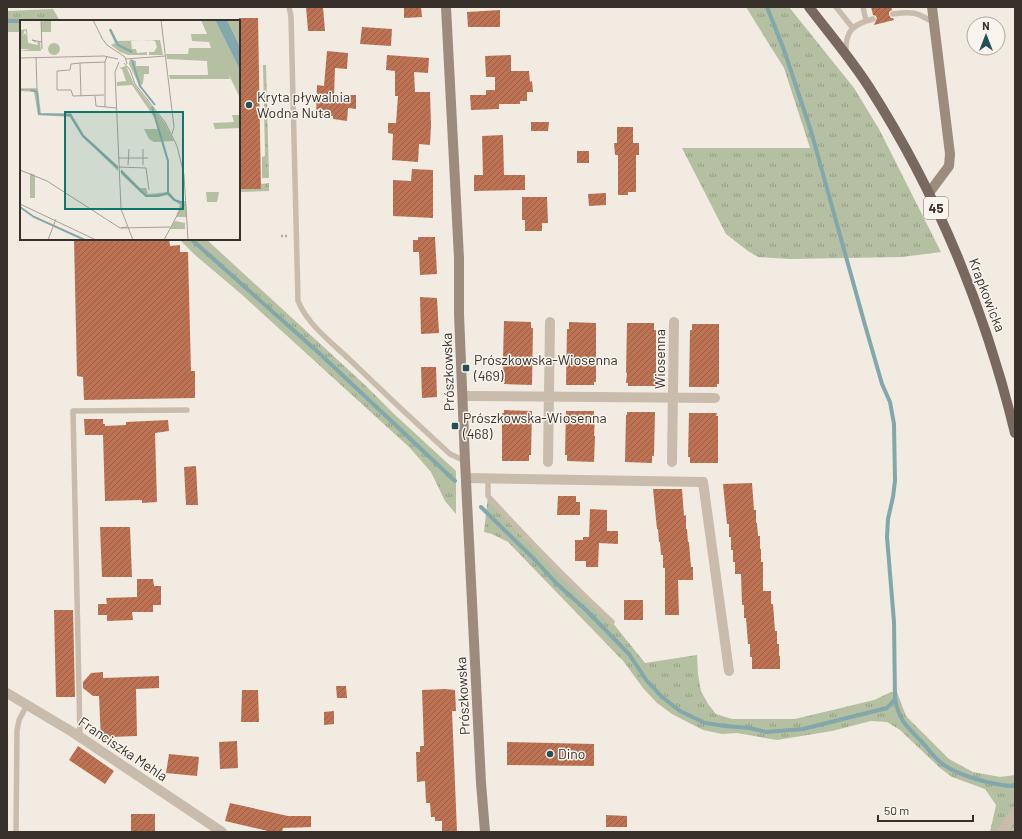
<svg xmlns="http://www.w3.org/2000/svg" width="1022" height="839" font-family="Barlow,sans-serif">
  <defs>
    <pattern id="grass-tufts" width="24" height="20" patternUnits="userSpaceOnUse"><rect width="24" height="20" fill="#b4c0a1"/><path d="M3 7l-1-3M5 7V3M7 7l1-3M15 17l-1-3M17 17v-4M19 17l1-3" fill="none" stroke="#939c83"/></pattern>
    <pattern id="building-hatch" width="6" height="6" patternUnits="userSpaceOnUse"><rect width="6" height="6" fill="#bd7353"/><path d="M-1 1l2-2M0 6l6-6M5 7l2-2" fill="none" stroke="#9b5f45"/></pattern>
  </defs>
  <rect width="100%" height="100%" fill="#f2ebe1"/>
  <path fill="url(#grass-tufts)" d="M746,7H789L854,88L879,129L941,252L902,257L790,259L758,257L748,251L726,234L682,148H810L784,68Z
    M53,9L60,21H21V32H7V11Z
    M263,65H266L269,178H262V157L265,156Z
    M269,183V191L239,192V189H261V184Z
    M179,239H206L365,385L393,413L456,471V514L445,501L431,472L409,447L240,293L195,255Z
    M488,496L612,622L645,663L697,655L698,674L701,691L708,704L716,714L732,719H795L874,700L891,692H897L906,716L949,759L973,772L1000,777L1015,775V832H990L996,805L985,789L952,777L940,768L900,730L887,722L871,721L832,731L777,740L737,733L722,734L703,730L672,714L657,703L643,688L624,662L508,542L492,534L484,532Z"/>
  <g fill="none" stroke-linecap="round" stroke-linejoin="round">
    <path stroke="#82a8ad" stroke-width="4" d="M7,21H33
      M191,239L319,353L455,481
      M481,507L535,560L556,583L585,609L629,654L647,681L662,697L680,711L705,723L725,726L750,728L766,732L803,729L887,708L895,699L894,622L887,537L888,519L893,497L895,481L894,424L890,402L882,384L865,325L811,131L784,50L767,7
      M895,699C899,720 906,726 920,740C927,747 932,755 939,761C954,775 995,786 1015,786"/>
  </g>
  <path fill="url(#building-hatch)" d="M306,7H323L325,31H308Z
    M404,7H421L422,17L404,18Z
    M871,7H891L892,10L889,12V15L891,18H893L894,20L874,25L877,18L876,16L873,15Z
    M500,10V27H468L467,12Z
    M239,18H258L261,189H239Z
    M362,27L392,29L391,46L360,44Z
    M327,51L348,53L347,69L335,68L334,95H356V109L348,108L347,121L333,119V116H316L317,85L324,86Z
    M387,55L429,58L428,73L414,72L415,92H430L431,125L430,145L419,144L418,162L392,160L393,134L388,133V123H396L398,96H395V71L386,70Z
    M511,55V71H529L530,82L532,81L533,92H527V101H520V104H499V109L471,110L470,95H486V90H495V77H486L485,56Z
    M531,122H549L548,131H531Z
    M617,127H633V143H639V155H636V192H628V195H618V155H615L614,143H617Z
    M503,135L504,175H525V190L474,191V175H483L482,136Z
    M577,151H589V163H577Z
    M412,169L433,170V218L393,216V180L411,181Z
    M606,193V205L589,206L588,194Z
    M522,197H547L548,223H542V231H525V220H522Z
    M418,237H435L437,274L420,275L419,252H413V240H418Z
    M74,239H169L170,246L180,245V252H188L191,371H195V398L84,400L83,377L77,376Z
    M420,297L437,298L439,333L421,334Z
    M504,321L531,322V328H533L532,385L504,384L505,381H503V369L505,359H503Z
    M569,322L596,323V382H594V385H566L567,329H569Z
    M627,323H654V330H656V386H628V383H626L627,373H626Z
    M692,324H719V384H717V387H689L690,330H692Z
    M421,367H436L437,397L422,398Z
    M504,410L532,411L531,455H529V461H502V413H504Z
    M566,411H594V415H595L594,436H595L594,462L567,461V455H565Z
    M627,412H655L654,456H652V463L625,462L626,415H627Z
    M689,413H717L716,416H718V463H690V457H688Z
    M84,419H103V424H105V426L126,425V422L168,420L169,431L155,433L157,502L142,503V500L105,501L103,435H85Z
    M196,466L198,505H186L184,467Z
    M752,483L754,510H756V523H757L758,536H760V549H761V562H763V591H771V604H773L775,631H777V644H779V656H780V669H752V657H750V644H748L746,618H744V605H742L741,574H735V562H733V550H731V537H729V524H727L723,484Z
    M653,489H682L684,516L686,515V529H687L688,542H689L691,567H693V580H678L679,615H665V568H663V555H661L660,542H659L658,529H657Z
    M558,496H576V502H580V515H557Z
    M590,509L607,510V531H618V544L599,543L598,567H586V561H575V540H583V537H589Z
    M100,527H130L132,577H102Z
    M137,579H153L154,586H161V605H153V612H132L133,620L107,621V615H98V604H107L106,598L137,597Z
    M624,600H643V620H624Z
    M54,610H73L75,697H56Z
    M103,672V678L159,676V688L136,689L137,736L111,737V740L101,741L99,696H93L83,688V682L91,673Z
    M336,686H346L347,698H337Z
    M445,689L455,690L456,711H452L457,832H442V821H435V817H431L430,803H426L425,781L417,782L416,752H420V746H424L422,690Z
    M242,690H258L259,722H241Z
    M334,711V724L324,725V712Z
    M237,741L238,768L220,769L219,742Z
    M507,742L594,744V766L507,765Z
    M78,746L114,771L105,784L69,760Z
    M169,754L199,757L197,776L166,773Z
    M230,803L288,816H311V827L283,828L282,832H272L225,821Z
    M131,814H155V832H131Z
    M606,815L627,816V827H606Z"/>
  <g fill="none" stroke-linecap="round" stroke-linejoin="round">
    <path stroke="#b5a697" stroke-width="2.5" stroke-dasharray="2 2" stroke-linecap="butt" d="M281,236H287"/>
    <path stroke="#c9bcad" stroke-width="5.5" d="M289,7L290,11L291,17L298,301C308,325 331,342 350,360C383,392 416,423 450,454L465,461
      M836,7L852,27
      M863,7L866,21
      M893,14C912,11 917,12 934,23
      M846,52C845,30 854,24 873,19
      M488,477V496C528,540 569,582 612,622
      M80,737L73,411L187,410
      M16,832L17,731L19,720L27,705"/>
    <path stroke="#c9bcad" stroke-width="10" d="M463,396L715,398
      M548,462L550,322
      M672,462L674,322
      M466,478L703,482L729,671
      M7,693L74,733L222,832
      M1002,832L1015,812"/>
    <path stroke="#9d8b7e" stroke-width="10" d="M446,7L459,258V314L465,461L481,783L485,832
      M929,193L949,166L950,154L932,7"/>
    <path stroke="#79685e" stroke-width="10" d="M809,7C829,33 851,59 869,87C937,193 985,310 1015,433"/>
  </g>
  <g fill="#235057" stroke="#f9f4ed" stroke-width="1.5">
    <circle cx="249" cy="105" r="4"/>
    <rect x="462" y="364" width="8" height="8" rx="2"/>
    <rect x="451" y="422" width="8" height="8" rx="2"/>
    <circle cx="550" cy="754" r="4"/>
  </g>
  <g text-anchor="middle" stroke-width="3" stroke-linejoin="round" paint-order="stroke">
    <rect fill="#f9f4ed" stroke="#726b65" stroke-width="1" x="924" y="197" width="24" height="22" rx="3"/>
    <g font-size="13" font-weight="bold" fill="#38302b">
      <text x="936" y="213">45</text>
    </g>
    <g font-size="14" fill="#38302b" stroke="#f9f4ed" text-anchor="start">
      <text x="257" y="102">Kryta pływalnia<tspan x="257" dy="16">Wodna Nuta</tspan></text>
      <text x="474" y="365">Prószkowska-Wiosenna<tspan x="474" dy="16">(469)</tspan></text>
      <text x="463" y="423">Prószkowska-Wiosenna<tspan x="463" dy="16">(468)</tspan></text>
      <text x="558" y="759">Dino</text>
    </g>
    <g font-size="14" fill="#38302b" stroke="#f9f4ed">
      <text transform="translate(987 295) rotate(69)" y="5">Krapkowicka</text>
      <text transform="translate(660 359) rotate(-90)" y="5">Wiosenna</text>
      <text transform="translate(448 372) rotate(-92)" y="5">Prószkowska</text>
      <text transform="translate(463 696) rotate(-93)" y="5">Prószkowska</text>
      <text transform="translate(123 749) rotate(34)" y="5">Franciszka Mehla</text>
    </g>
  </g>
  <g transform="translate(20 20)">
    <rect width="220" height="220" fill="#f2ebe1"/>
    <path d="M28,0H31V12H21V2ZM181,0H195L220,50V78L209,55H188L187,41L147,39L146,34H168L169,28H191L189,22L172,21L171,14H187ZM207,0H220V27L208,2ZM5,9L3,16L5,13L7,16L5,9H7L8,23L18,25L17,22H20L21,31H0L11,29H0L1,10ZM91,9L97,21L140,20L143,35H129V32H134L137,27L135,21L130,20L111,21L112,29H116L117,33L127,32V35H108L100,32L91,25L95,23L89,10ZM28 29a6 6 0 1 1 12 0a6 6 0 1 1-12 0ZM110,39L116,41V46H129V54H124L123,63L120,67L109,44ZM106,46L114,64L144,102L154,121L134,122L129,119L124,109H138L136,100L112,65L97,66V62L106,61L102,49L99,48ZM0,69H18L21,94L51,93L64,115L98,146V151L62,116L51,97L18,95L14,72L0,71ZM212,95H220V108L195,109L193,103L214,102ZM101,149L120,168H126L128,174L149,172L157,181H166L167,197H156L160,185L147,175L135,177L121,173L101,154ZM10,153L15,155V178H10ZM186,172H199L197,182H187Z" fill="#b4c0a1"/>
    <path d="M155,201L165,203V209H150Z" fill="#b4c0a1"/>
    <path d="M149,55H209L210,59H150Z" fill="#b4c0a1"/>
    <path d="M195,0H207L208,2L220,27V50Z" fill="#82a8ad"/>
    <path fill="none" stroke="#82a8ad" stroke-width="2" d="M90,9L98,25L112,32M112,40L120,66L135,85M11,70L17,72L19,94L50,95L63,116L98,148M101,151L126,176H138L148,173V141L132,87M148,173L154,180L164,183M0,187L14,197L65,220"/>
    <path fill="none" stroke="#a8a098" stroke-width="1" d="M21,0L22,29M73,0L82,18M141,0L154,107L152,114M81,17L87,25L105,37L107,44M16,22L12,20L22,22M0,38L84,36L98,39M106,39L145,36M99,42L95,52L101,189L113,220M60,43L51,44L50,50L37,51V70H51L53,76L84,75M104,43L110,50L115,64L145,102L157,126L164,155L168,220M0,69H17L16,37M61,76L60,43L85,42M75,76L76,86L96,88M85,87V42L87,36M99,138H128M108,145L109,129M123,145V129M99,147L126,148L129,170M0,150L27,161L100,208L107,207M0,184L76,220M101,208L150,207M28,220L36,199M144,220L161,188L166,184"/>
    <path fill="#0f766e" fill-opacity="0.15" stroke="#0f766e" stroke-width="2" d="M45,92H163V189H45Z"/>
    <rect width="220" height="220" fill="none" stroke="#38302b" stroke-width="2"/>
  </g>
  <rect width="1022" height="839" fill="none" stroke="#38302b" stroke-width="16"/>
  <g transform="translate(986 36)"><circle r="19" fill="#f9f4ed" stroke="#aca69f"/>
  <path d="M0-3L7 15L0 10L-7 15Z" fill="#235057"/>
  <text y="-6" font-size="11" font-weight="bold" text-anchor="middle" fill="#38302b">N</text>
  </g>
  <path d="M878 815v6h95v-6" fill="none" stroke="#38302b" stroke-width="2"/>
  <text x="884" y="815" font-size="12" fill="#38302b" stroke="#f9f4ed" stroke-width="3" paint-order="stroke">50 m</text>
</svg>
